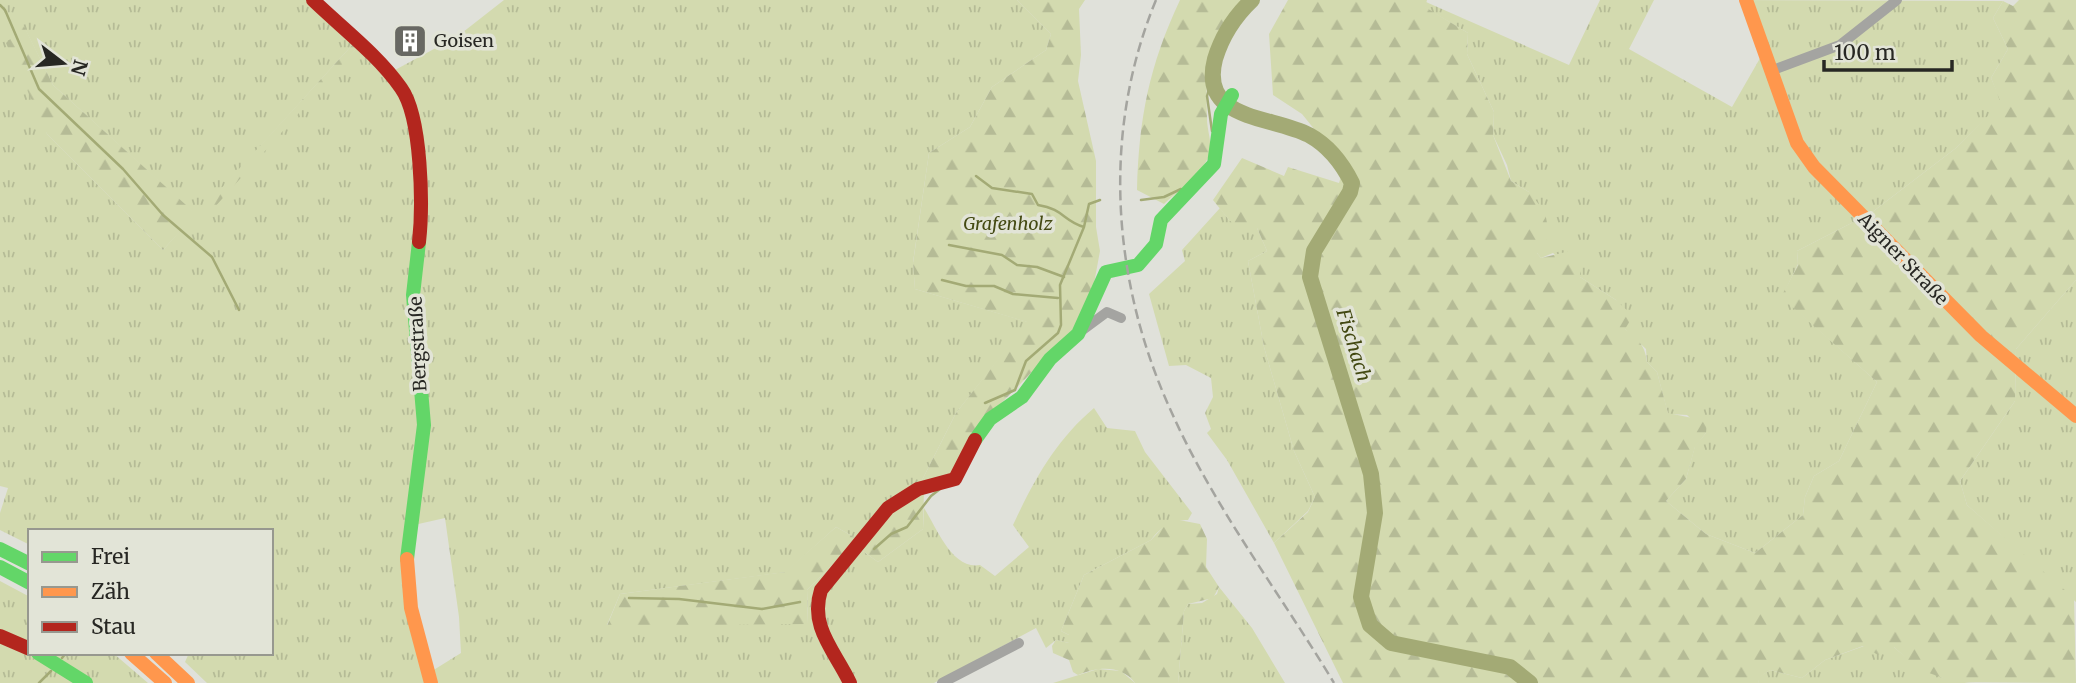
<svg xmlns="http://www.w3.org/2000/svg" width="2076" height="683" font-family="Merriweather,serif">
  <defs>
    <pattern id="grass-tufts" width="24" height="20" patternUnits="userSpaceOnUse" patternTransform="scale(1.75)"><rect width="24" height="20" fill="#d3daaf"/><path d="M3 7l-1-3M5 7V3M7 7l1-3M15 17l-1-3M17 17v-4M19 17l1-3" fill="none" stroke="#b5bb96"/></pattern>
    <pattern id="forest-firs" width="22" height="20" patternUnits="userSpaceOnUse" patternTransform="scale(1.75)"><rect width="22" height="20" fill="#d3daaf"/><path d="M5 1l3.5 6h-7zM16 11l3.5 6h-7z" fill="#b5bb96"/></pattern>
  </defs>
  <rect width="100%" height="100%" fill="#e0e1da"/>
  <path fill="url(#grass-tufts)" fill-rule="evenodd" d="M0,0H310L354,43L208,204L358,47L396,88L409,119L417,197L420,415L404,539L427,683H207L185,662L189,653H271V531H30V545L0,530V513L8,488L0,486ZM24,27L53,85L195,214L163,250L47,134Z
    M504,0H1017L1051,34L1046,50L992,87L970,127L929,153L913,262L915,289L1028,322L956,413L915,494L856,538L836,527L786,572L620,594L607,625L808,623L807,590L853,544L878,562L923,529L924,508C937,528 952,570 980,565L995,576L1029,547L1013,525C1034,480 1056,440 1094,408L1107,428L1135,431L1145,452L1192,513L1188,520C1173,519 1159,528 1151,540L1084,575L1061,631L1069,635V643L1056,640L1046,648L1036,628L934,683H435L432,671L461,653L459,617L445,518L414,525L425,462L417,332L418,133L395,70L458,36Z
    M1600,0H1654L1629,49L1732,107L1763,53L1742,0L2003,1L1993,18L2008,49L1991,78L2002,103L1956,148L1871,213L1797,251L1798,264L1782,297L1877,382L1839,461L1814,476L1805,497L1803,515L1755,553L1706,534L1666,501L1686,479L1695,446L1706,433L1687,415L1668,414L1657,372L1647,362L1646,349L1625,329L1616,300L1580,277L1553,253L1541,258L1537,253L1529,192L1511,181L1507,165L1493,135L1494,112L1467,54L1468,33L1424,7L1426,2L1569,65Z
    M1220,208L1229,220L1257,228L1267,251L1248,261L1264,347L1294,451L1315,497L1308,511L1274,543L1227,460L1207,433L1211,429L1205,413L1213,397L1211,378L1186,365L1169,366L1149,294L1185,261L1182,250Z
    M2076,280V602L1967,505L1960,481L2015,401L2016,349Z
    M0,581L30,597V653H113L148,683H0Z
    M1219,587L1252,628L1285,683H1178L1184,611L1188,604L1202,603L1217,594Z
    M1864,646L1894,647C1919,670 1942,682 1977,683H1758L1759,677L1770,670L1802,678L1825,660Z
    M1098,669L1121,671L1135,683H1053Z"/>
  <path fill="url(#forest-firs)" d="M1017,0H1085L1079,9L1081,55L1078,81L1096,161V227L1100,251L1093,289L1077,326L969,436L954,474L924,489L923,529L878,562L853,544L807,590L808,624L607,626L620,594L785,572L836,527L856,538L915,494L956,413L1027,322L915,289L913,263L929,153L970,127L992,87L1046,50L1051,34Z
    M1180,0H1253C1209,32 1205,68 1207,119C1207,129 1212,143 1210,152C1205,172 1178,191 1164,204L1137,190C1139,118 1149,66 1180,0Z
    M1288,0H1427L1425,7L1468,33L1467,54L1494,112L1493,135L1511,181L1529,192L1545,212L1549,234L1544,247L1537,253L1541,258L1570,251L1580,260V277L1616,300L1633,316L1625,329C1638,339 1645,345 1647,362L1657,372L1668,413L1707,421L1706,433L1695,447L1686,479L1666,501L1706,534L1755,553L1803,515L1805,497L1814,476L1839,461L1877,382L1781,297L1798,265L1797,251L1871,213L1956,148L2001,103L1991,78L2008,49L1993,18L2003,1L2013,6L2019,0H2076V280L2016,349L2015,401L1960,481L1967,505L2074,598L2076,683L1954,682L1918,669L1894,647L1878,655L1863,646L1825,660L1802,678L1770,670L1760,677L1758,683H1343L1274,543L1308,512L1315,497L1294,451L1264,347L1248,261L1267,251L1257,228L1242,230L1229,220L1213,200L1242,158L1284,176L1288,167L1339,183L1344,166L1302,114L1273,95L1269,34Z
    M24,26L53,85L196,214L163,250L47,134L6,43Z
    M354,43L358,47L213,209L207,204Z
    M1179,520L1200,524L1207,539L1206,567L1219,587L1213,598L1188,604L1184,611L1178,683H1135C1121,664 1097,667 1078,675L1073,672L1069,660L1053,653L1052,646L1056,640L1069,643V635L1061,631L1084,575L1151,540L1168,522Z"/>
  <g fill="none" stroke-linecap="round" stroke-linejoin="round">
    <path stroke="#a3aa75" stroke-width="2.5" d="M0,5L5,10L39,89L123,169L163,215L212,257L239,310
      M1211,83L1207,96L1212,131
      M976,176L992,188L1032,194L1038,205C1064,209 1063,221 1084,227
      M1141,200L1164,197L1181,189
      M949,245L1002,255L1017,265L1037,267L1064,277
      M942,280L966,286H994L1013,294L1058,298
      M985,403L1015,390L1026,361L1058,333L1061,325L1060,285L1084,227L1089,204L1100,200
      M874,549L891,534L907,527L931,496L940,489
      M629,598L679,599L762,609L800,602
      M62,658L66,653
      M39,683L51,671"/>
    <path stroke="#a3aa75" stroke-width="16" d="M1252,0C1234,17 1222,36 1215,59C1199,121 1270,115 1309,135C1329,146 1342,163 1352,183L1350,192L1314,251L1310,277L1371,474L1375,513L1361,597L1370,625L1391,643L1510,667L1530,683"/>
    <path stroke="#a4a4a1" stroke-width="10" d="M1773,70L1840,45L1897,0
      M1080,332L1107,312L1121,318
      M942,683L1019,643"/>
    <path stroke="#63d668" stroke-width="14" d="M975,440L990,419L1022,397L1050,359L1078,334L1106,272L1138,265L1156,244L1161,220L1214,164L1221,114L1232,95
      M0,549L30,564
      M407,559L424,425L413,295L419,242
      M0,567L30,583
      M38,653L86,683"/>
    <path stroke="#ff974d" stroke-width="14" d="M1746,0L1797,143L1814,167L1981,336L2076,416
      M407,559L411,608L431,683
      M131,653L165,683
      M156,653L188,683"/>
    <path stroke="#b3261e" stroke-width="14" d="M313,0C342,28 378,55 401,88C422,117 423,206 419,242
      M0,636L30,649
      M850,683C835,651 809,627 821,590L888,508L918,489L955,479L975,440"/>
    <path stroke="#a4a49f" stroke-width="2.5" stroke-dasharray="10 5" stroke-linecap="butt" d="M1156,0C1101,133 1112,282 1171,411C1212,504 1281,595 1334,683"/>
  </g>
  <defs>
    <g id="building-square" transform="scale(1.75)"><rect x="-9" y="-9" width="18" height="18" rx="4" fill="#686863" stroke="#e2e4d7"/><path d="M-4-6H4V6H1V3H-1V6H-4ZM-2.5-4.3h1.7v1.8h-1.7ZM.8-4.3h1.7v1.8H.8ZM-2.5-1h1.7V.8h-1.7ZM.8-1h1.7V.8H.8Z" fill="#fff"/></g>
  </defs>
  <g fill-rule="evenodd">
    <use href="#building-square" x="410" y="41"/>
  </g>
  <g text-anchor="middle" stroke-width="7" stroke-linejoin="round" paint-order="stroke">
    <g font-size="18" fill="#272723" stroke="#e2e4d7" text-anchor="start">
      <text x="434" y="47">Goisen</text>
    </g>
    <g font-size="18" font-style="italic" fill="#444a13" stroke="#e2e4d7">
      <text x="1008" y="230">Grafenholz</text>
    </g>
    <g font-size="18" fill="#272723" stroke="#e2e4d7">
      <text transform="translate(1903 259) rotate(46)" y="6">Aigner Straße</text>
      <text transform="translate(418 344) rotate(-93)" y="6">Bergstraße</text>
    </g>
    <g font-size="19" font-style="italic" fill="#424811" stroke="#e2e4d7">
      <text transform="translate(1354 345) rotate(73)" y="7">Fischach</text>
    </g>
  </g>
  <rect x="28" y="529" width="245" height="126" fill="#e2e4d7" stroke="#97988f" stroke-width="2"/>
  <rect x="42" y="552" width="35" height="10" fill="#63d668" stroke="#97988f" stroke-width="2"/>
  <text x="91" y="564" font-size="21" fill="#272723">Frei</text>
  <rect x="42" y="587" width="35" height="10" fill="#ff974d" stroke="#97988f" stroke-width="2"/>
  <text x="91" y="599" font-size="21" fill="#272723">Zäh</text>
  <rect x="42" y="622" width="35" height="10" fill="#b3261e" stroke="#97988f" stroke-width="2"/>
  <text x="91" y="634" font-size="21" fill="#272723">Stau</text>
  <g transform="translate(63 63) rotate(106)" stroke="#e2e4d7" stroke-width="5" paint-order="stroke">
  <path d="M0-5L12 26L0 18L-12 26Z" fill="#272723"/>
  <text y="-10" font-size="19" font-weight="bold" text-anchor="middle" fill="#272723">N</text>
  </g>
  <path d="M1824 60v10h128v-10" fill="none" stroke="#272723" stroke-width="3.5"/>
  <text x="1834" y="60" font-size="21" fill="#272723" stroke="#e2e4d7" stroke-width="5" paint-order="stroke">100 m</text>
</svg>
